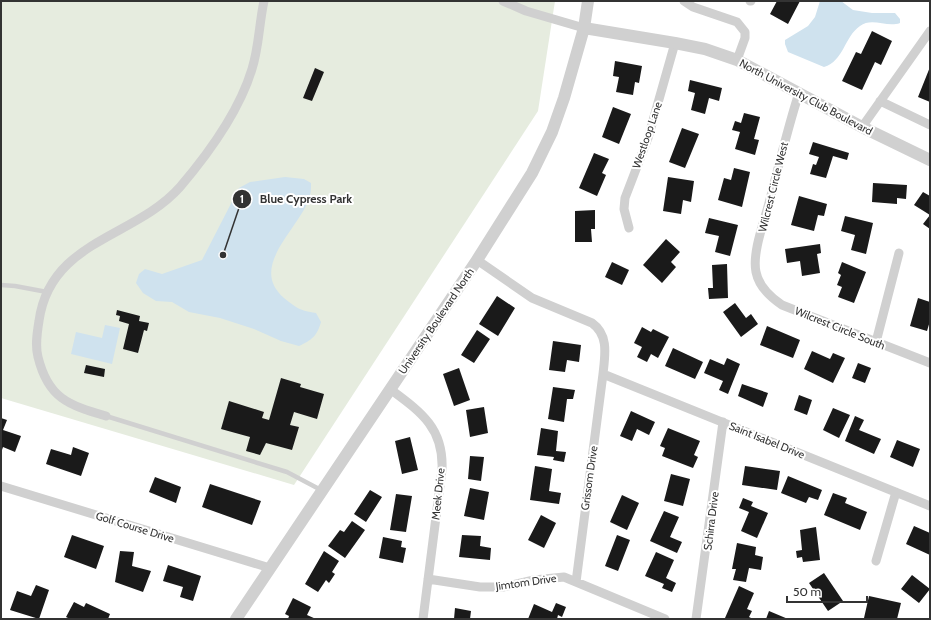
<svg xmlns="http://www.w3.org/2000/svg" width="931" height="620" font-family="Cabin,sans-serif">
  <rect width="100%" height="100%" fill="#fff"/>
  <path fill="#e6ecdf" d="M1,1H555L538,111L294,485L1,398Z"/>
  <path fill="#cfe2ee" d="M820,1H841L853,10L872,13H895L900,19V23C887,28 872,17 860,26C844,37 844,61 824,67L788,52L785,44V40L808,26L815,17Z
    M285,177L304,179L311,183C311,187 311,192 310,196C301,228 247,266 284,298C298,309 299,310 316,313L321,322C317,336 312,340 299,346L281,341L254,329L220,318L189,312L172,302L156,301L143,293L136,283L139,274L145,269L162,274L202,260L239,188L250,182Z
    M105,325L120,328L112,364L71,354L76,332L102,338Z"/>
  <path fill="#1a1a1a" d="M777,1H800L788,24L770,14Z
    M872,31L892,41L881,65L875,62L862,90L842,81L856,52L861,54Z
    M615,61L642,66L639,83L635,82L633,95L616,92L619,77L613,76Z
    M930,67V102L918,97Z
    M315,68L324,72L312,101L303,98Z
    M690,80L722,88L719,101L709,98L705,114L691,110L695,93L688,91Z
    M613,107L631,114L619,144L602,137Z
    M744,113L760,117L754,139L759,140L755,155L735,149L740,132L732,130L735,121L741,123Z
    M682,128L699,134L685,168L669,162Z
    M813,142L849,153L847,160L833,156L826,178L810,174L813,164L816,165L819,157L809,154Z
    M594,153L609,159L602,173L606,175L597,196L579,188Z
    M734,168L750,172L742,207L718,200L724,178L731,180Z
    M668,177L694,181L691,202L683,200L681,214L663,211Z
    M873,183L907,185L906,199L897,198V204L872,202Z
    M923,192L930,196V229L923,224L930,215L914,205Z
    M799,196L827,204L824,216L818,215L814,231L791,225Z
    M595,210V229H591L592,242H575V211Z
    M845,216L873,223L866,254L851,250L855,235L841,231Z
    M709,218L738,225L730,256L715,252L719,236L705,233Z
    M666,239L680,252L671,262L676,267L662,283L643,265Z
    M820,244L821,253L817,254L820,273L802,276L800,261L787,263L785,249Z
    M612,262L629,270L622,285L605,277Z
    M842,262L866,272L854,303L838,297L842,287L837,285L841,275L838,273Z
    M727,264L728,298L709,299L708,288H713L712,265Z
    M497,296L515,308L498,336L479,324Z
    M918,298L930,302V321L927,331L910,326Z
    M735,303L746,318L751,314L758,324L741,337L723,312Z
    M117,310L140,316L139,321L149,323L147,331L144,330L138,353L123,349L129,324L119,321L120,316L116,315Z
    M767,326L800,340L793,358L760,345Z
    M642,327L651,332L653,329L669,337L658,358L651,354L647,362L637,357L642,347L634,343Z
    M477,330L490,339L474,363L461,355Z
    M553,341L581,345L579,362L567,360L565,372L549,370Z
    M673,348L703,362L695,379L665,366Z
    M812,351L830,359L833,353L845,358L833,383L804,369Z
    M727,358L740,364L728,394L719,390L723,381L704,373L710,359L724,365Z
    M858,363L871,368L865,383L852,378Z
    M86,365L105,369L104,377L84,373Z
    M459,368L470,400L454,406L443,374Z
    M281,378L301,384L300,387L324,394L317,419L294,412L290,425L299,427L292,450L266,443L260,455L246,451L250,437L221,429L229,401L264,412L262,418L269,420Z
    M742,384L768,393L763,407L738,396Z
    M553,387L575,390L573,399H567L564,422L548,419Z
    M799,395L812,400L807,415L794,410Z
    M484,407L488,433L470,437L466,410Z
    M833,408L850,415L839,438L823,430Z
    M631,411L655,422L649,435L637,429L632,441L620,436Z
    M855,416L864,420L859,430L881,439L874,454L845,441Z
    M1,418L7,420L3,430L21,436L15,452L3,447L1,453Z
    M541,428L558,431L556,451L566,452L564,462L553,460L554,457L537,455Z
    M668,428L700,441L694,455L698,457L693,468L662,456L665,448L660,446Z
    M410,437L418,470L402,474L395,441Z
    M897,440L920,449L913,467L890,457Z
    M73,447L89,453L81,476L46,464L51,449L71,455Z
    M470,456L484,457L481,481L468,479Z
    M535,466L552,469L549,491L561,493L559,504L530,500Z
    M745,466L780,471L777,490L742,485Z
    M671,474L690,479L683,506L664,501Z
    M788,476L822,490L818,500L809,497L806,503L781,493Z
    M155,477L181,487L176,503L149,492Z
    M210,484L261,501L252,525L202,507Z
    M470,488L489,492L484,520L464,516Z
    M370,490L382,497L366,522L354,514Z
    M833,493L847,498L845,503L867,512L860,530L824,515Z
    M396,494L412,496L406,532L390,530Z
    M622,495L639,503L627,530L610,522Z
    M743,498L753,502L751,506L768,513L757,538L741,531L749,512L739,508Z
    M664,511L679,517L670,537L682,542L677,553L650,541Z
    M541,515L556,523L544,548L528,540Z
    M352,521L365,530L345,558L328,546L340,530L344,532Z
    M914,526L930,533V555L906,544Z
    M816,527L820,560L803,562L802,557L797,558L796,551L802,550L800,530Z
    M72,535L104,546L96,569L64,557Z
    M462,535L481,536L480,546L491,548L490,560L459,557Z
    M617,535L630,540L618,571L605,566Z
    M383,537L402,541L401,547L406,548L403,563L379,558Z
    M737,543L756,547L755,555L763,557L761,570L749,568L746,582L733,580L736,569H732Z
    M120,551L134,552L132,566L151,571L143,592L115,582Z
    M324,551L339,561L332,572L335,574L329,583L326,580L318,592L305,584Z
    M656,552L674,560L666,578L676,583L672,592L662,588L664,584L645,576Z
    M168,565L201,576L193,601L180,597L183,587L163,581Z
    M824,573L843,601L828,611L809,583Z
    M912,575L930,589L919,603L901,589Z
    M36,585L49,590L39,619L10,610L17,591L31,596Z
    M739,586L754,593L747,609L752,611L749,617L753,619L725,618Z
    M869,596L901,603L897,619L864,618Z
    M293,598L311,607L307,615L316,619H288L289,616L285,614Z
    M74,602L84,607L86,603L110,614L108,619H70L66,617Z
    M556,603L566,607L562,617L558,615L557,619H528L534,604L552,612Z
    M455,608L471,611L470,619H454Z
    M769,611L788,619H766Z"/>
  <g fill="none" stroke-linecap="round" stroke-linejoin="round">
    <path stroke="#d0d0d0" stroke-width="4.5" d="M1,285L15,286L47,292
      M106,416L287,472L321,490"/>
    <path stroke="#d0d0d0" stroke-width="9" d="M503,1L526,11L584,28
      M684,1L693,7L737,22L745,32V38L737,60
      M750,1H751
      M799,93C787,130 779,166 769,203C764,222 752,253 756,272C759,287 770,297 782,305L930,363
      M880,101L930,125
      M862,127L930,31
      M629,228L624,209L625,198L648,138L675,43
      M477,260L532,298L592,323C609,335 605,355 603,374L576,582
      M876,342L899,253
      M603,374L930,506
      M390,389C421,412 444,428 442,470L423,619
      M106,416C68,405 48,398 38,357C35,346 37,333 39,321C50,240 135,238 180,187C209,153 239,112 252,69C259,47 259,24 264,1
      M1,486L270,568
      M876,561L896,492
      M428,579L480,587H503L534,580L564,577L665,619
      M696,619L723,422"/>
    <path stroke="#d0d0d0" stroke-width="12" d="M584,28L675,43L705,49L737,60L862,127L930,160
      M236,619L477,260L532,173L552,132L564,98L584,28L588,1"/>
  </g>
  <g text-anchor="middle" stroke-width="4" stroke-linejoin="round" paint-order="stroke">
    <g font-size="11" fill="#333" stroke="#fff">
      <text transform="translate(806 97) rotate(28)" y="4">North University Club Boulevard</text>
      <text transform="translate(647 135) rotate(-71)" y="4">Westloop Lane</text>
      <text transform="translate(773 187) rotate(-76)" y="4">Wilcrest Circle West</text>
      <text transform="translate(436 321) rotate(-56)" y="4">University Boulevard North</text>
      <text transform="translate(840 328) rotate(22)" y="4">Wilcrest Circle South</text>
      <text transform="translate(767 440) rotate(22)" y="4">Saint Isabel Drive</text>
      <text transform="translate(589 478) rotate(-82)" y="4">Grissom Drive</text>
      <text transform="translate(438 494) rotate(-84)" y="4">Meek Drive</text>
      <text transform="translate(711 521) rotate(-83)" y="4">Schirra Drive</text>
      <text transform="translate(135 527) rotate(17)" y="4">Golf Course Drive</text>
      <text transform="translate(526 582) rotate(-8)" y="4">Jimtom Drive</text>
    </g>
  </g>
  <path fill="none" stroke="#333" stroke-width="1.5" d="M223 255L242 199"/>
  <g fill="#333" stroke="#fff" stroke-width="1.5">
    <circle cx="223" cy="255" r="4"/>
    <circle cx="242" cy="199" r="10"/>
  </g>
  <g font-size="12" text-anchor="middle" font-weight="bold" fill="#fff">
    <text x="242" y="203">1</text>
  </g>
  <g font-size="12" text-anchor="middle" font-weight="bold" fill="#333" stroke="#fff" stroke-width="4" stroke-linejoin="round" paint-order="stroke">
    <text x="306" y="203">Blue Cypress Park</text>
  </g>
  <rect width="931" height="620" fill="none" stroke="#333333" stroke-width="4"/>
  <path d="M787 596v6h80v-6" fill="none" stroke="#333333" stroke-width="2"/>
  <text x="793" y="596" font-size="12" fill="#333333" stroke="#ffffff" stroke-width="3" paint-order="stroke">50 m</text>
</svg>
